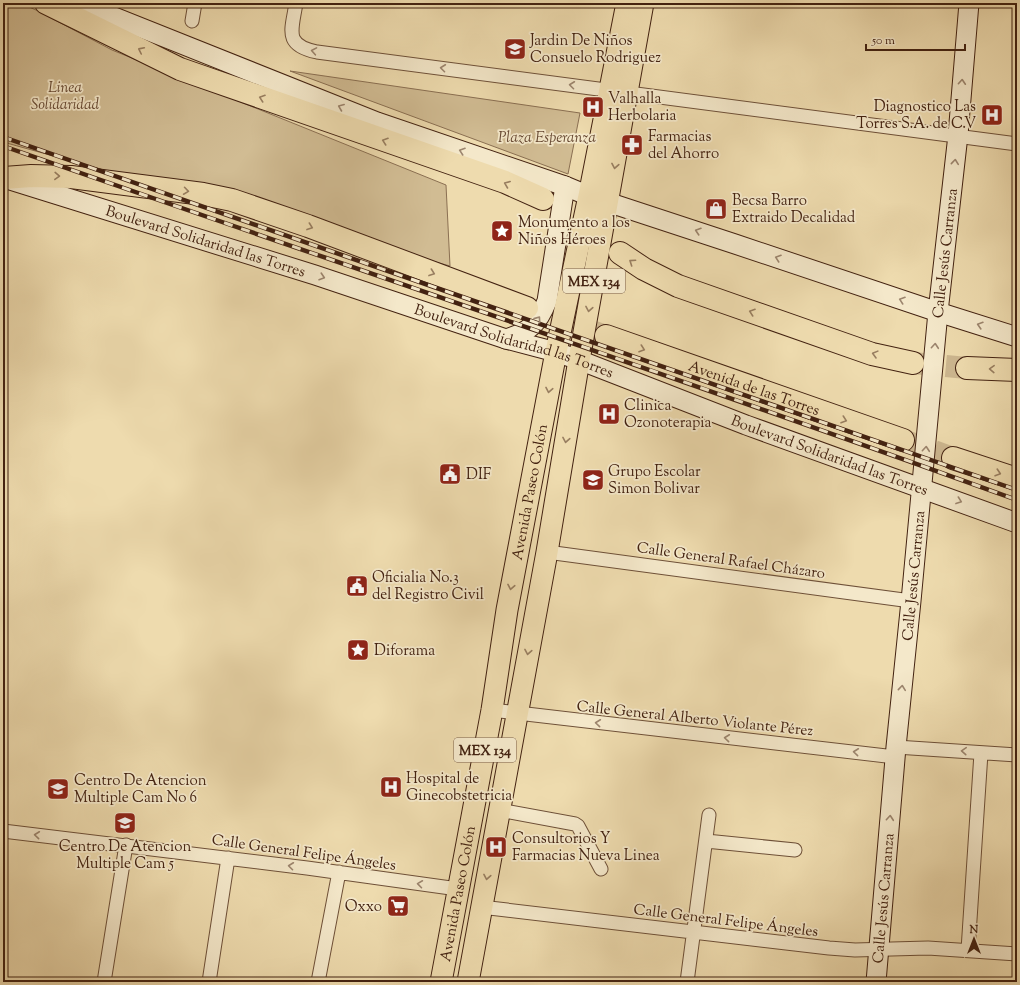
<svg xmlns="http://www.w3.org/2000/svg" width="1020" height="985" font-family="'Sorts Mill Goudy',serif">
  <rect width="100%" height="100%" fill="#eedbae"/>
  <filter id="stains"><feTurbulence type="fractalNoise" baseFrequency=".005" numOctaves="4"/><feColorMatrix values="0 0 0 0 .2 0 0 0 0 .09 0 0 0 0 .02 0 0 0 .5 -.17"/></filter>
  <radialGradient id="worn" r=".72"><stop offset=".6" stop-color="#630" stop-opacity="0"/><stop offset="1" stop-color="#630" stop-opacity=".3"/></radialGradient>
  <path fill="#d1bc93" stroke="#8a6f52" d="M3,3H20L36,10L112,50L446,185L450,266L3,142Z
    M290,71L580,113L568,174Z"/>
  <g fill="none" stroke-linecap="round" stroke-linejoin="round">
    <path stroke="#ccb68f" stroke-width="22" stroke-dasharray="22 11" stroke-linecap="butt" d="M527,308L606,336
      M913,363L967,368
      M903,440L953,458"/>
    <g stroke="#6e5038" stroke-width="15">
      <path id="street" d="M296,3C292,30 283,45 317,52L1017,144
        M192,21L195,3
        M547,552L911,601
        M492,710L895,757
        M896,747L1017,755
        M499,810L575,824L578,826L601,869
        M3,831L307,868L458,889
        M706,841L795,850
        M481,907L829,948L855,950L928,948L1017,954
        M968,950L981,753
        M104,982L126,845
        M209,982L228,858
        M318,982L339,872
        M687,982L709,815"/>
    </g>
    <g stroke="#432211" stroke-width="21">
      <g id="secondary">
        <path d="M79,3L377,122L565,186L589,196L735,244L938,312L1017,337"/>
        <path id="s1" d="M10,180L315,275L506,339L556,352L579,360L746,425L1017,523"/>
        <path d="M506,339C529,332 538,324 547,301L565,186"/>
        <path id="s2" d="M876,982L896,747L911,601L938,312L958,135L969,3"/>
      </g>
    </g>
    <g stroke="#432211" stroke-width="23">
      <g id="primary">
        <path id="s3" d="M441,982L492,710L507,610L556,352L589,196L627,3"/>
        <path d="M468,982L547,552L579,360L643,3"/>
      </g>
    </g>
    <g stroke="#432211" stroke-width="24">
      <g id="highway">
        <path d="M46,3L180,69L505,182L543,199"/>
        <path d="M4,178L31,176L71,177L203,194L232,200L308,226L527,308"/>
        <path d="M620,253L644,269L678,286L872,354L913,363"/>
        <path id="s4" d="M606,336L903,440"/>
        <path d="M967,368L1017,370"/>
        <path d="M953,458L1017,479"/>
      </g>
    </g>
    <use href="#street" stroke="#f4e8ca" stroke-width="13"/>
    <use href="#secondary" stroke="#f4e8ca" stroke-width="19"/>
    <use href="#primary" stroke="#eedbae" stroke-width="21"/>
    <use href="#highway" stroke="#eedbae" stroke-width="22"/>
    <g stroke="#432211" stroke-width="4.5">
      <path id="rail" d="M3,137L1017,490
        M3,146C341,264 680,378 1017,500"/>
    </g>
    <use href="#rail" stroke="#f4e8ca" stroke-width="3" stroke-dasharray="9" stroke-linecap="butt"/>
  </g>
  <defs><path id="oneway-chevron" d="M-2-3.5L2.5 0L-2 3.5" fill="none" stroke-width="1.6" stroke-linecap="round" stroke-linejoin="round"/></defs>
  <g stroke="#987e60">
    <use href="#oneway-chevron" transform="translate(141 50) rotate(-154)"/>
    <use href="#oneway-chevron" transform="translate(262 98) rotate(-161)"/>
    <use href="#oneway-chevron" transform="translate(385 141) rotate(-161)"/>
    <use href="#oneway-chevron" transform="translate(615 166) rotate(100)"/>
    <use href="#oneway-chevron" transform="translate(57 176) rotate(2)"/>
    <use href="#oneway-chevron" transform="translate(507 184) rotate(-158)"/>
    <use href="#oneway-chevron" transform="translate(186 191) rotate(8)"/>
    <use href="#oneway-chevron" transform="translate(310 227) rotate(20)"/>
    <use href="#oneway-chevron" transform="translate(632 262) rotate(-146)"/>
    <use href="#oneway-chevron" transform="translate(432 273) rotate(20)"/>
    <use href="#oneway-chevron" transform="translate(589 309) rotate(100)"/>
    <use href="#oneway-chevron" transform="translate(752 312) rotate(-161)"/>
    <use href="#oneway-chevron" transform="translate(642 349) rotate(19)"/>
    <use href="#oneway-chevron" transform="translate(875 354) rotate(-165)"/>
    <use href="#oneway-chevron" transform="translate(992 369) rotate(-178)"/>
    <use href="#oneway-chevron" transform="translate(549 390) rotate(101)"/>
    <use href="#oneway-chevron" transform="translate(844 420) rotate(19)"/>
    <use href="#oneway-chevron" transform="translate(566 440) rotate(100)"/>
    <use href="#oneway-chevron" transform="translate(998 473) rotate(18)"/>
    <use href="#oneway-chevron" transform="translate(511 587) rotate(101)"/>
    <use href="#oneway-chevron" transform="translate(528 652) rotate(100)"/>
    <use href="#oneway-chevron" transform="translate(487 877) rotate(100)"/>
  </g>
  <g stroke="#9c856e">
    <use href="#oneway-chevron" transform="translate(314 51) rotate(-170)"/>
    <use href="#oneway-chevron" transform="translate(443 68) rotate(-173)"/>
    <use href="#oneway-chevron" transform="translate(962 82) rotate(-86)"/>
    <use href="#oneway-chevron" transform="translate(572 85) rotate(-173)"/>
    <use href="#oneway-chevron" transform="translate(341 107) rotate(-158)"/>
    <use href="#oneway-chevron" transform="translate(462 151) rotate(-161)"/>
    <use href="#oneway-chevron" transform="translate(955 162) rotate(-84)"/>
    <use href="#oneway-chevron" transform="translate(698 231) rotate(-162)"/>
    <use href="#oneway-chevron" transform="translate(778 258) rotate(-161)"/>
    <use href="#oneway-chevron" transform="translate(322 277) rotate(18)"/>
    <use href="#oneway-chevron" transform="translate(902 300) rotate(-161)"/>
    <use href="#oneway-chevron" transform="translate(538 319) rotate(-55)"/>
    <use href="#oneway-chevron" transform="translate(980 325) rotate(-163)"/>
    <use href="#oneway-chevron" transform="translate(935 346) rotate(-85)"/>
    <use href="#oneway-chevron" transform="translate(926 449) rotate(-85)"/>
    <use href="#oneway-chevron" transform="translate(959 501) rotate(20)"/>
    <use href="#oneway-chevron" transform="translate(902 688) rotate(-84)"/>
    <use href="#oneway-chevron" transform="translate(598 723) rotate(-174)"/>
    <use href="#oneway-chevron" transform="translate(727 738) rotate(-174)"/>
    <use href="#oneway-chevron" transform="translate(964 751) rotate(-176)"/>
    <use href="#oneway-chevron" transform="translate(856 752) rotate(-174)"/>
    <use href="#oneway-chevron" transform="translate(890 818) rotate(-85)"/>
    <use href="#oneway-chevron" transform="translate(37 835) rotate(-174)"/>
    <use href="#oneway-chevron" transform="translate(291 866) rotate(-173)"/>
    <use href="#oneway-chevron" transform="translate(420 884) rotate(-172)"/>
  </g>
  <defs>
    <g id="school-square" transform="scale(1.15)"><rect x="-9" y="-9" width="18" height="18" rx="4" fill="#8f2418" stroke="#f4e8ca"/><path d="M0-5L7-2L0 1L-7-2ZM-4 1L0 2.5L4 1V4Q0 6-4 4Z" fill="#fff"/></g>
    <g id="hospital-square" transform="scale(1.15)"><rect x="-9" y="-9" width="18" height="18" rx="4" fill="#8f2418" stroke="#f4e8ca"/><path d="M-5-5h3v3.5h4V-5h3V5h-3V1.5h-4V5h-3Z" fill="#fff"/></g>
    <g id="pharmacy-square" transform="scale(1.15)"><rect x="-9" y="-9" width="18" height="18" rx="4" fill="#8f2418" stroke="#f4e8ca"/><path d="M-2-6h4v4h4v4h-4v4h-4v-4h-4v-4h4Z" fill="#fff"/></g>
    <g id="shop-square" transform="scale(1.15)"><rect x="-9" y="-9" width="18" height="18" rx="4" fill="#8f2418" stroke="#f4e8ca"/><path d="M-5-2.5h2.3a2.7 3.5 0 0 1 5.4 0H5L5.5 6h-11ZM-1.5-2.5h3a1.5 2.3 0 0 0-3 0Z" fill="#fff"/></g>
    <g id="sight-square" transform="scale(1.15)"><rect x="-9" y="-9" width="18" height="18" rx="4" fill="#8f2418" stroke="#f4e8ca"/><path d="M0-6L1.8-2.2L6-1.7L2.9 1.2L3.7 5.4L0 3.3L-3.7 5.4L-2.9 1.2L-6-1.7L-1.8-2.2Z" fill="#fff"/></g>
    <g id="civic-square" transform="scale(1.15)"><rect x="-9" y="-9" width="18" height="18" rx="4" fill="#8f2418" stroke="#f4e8ca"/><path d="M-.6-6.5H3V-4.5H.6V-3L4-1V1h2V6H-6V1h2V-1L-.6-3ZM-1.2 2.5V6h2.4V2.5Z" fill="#fff"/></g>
    <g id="supermarket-square" transform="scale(1.15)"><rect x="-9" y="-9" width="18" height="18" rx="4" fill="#8f2418" stroke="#f4e8ca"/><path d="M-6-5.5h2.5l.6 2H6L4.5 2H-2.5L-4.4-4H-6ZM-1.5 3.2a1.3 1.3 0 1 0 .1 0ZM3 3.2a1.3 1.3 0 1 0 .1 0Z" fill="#fff"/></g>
  </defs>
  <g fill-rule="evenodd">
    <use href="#school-square" x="515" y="49"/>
    <use href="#hospital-square" x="593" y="107"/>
    <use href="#hospital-square" x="992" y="115"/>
    <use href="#pharmacy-square" x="632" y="145"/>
    <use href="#shop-square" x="716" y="209"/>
    <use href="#sight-square" x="502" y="231"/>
    <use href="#hospital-square" x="609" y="414"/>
    <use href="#civic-square" x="450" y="474"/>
    <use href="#school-square" x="593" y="480"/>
    <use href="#civic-square" x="357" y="586"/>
    <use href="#sight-square" x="358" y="650"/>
    <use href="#hospital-square" x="391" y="787"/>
    <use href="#school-square" x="58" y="789"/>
    <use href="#school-square" x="125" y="823"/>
    <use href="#hospital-square" x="496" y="847"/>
    <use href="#supermarket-square" x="398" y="906"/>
  </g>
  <g text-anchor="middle" stroke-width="3.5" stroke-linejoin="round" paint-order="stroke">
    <g fill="#f4e8ca" stroke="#785d48" stroke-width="1">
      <rect x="563" y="269" width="62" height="24" rx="3"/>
      <rect x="454" y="738" width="62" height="24" rx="3"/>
    </g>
    <g font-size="14" font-weight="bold" fill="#432211">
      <text x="594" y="286">MEX 134</text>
      <text x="485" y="755">MEX 134</text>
    </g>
    <g font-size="15" fill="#432211" stroke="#f4e8ca" text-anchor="start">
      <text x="530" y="45">Jardin De Niños<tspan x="530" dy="17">Consuelo Rodriguez</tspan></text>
      <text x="608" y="103">Valhalla<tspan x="608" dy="17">Herbolaria</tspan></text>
      <text x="976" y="111" text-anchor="end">Diagnostico Las<tspan x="976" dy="17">Torres S.A. de C.V</tspan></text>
      <text x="648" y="141">Farmacias<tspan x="648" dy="17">del Ahorro</tspan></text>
      <text x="732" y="205">Becsa Barro<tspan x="732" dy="17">Extraido Decalidad</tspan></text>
      <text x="518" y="227">Monumento a los<tspan x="518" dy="17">Niños Héroes</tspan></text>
      <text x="624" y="410">Clinica<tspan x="624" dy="17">Ozonoterapia</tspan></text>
      <text x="608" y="476">Grupo Escolar<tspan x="608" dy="17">Simon Bolivar</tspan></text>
      <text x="466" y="479">DIF</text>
      <text x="372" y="582">Oficialia No.3<tspan x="372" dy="17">del Registro Civil</tspan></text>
      <text x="374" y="655">Diforama</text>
      <text x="406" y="783">Hospital de<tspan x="406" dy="17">Ginecobstetricia</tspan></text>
      <text x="74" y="785">Centro De Atencion<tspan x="74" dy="17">Multiple Cam No 6</tspan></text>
      <text x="512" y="843">Consultorios Y<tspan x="512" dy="17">Farmacias Nueva Linea</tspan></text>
      <text x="125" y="851" text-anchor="middle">Centro De Atencion<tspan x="125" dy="17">Multiple Cam 5</tspan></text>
      <text x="382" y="911" text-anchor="end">Oxxo</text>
    </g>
    <g font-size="15" font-style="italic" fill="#664832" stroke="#f4e8ca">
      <text x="65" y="92">Linea<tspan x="65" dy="17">Solidaridad</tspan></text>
      <text x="547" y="142">Plaza Esperanza</text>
    </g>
    <g font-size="15" fill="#432211" stroke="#f4e8ca">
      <text dy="5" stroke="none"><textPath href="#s1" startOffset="205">Boulevard Solidaridad las Torres</textPath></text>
      <text dy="5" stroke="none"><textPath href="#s2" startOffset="732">Calle Jesús Carranza</textPath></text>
      <text dy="5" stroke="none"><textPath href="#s1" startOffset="529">Boulevard Solidaridad las Torres</textPath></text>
      <text dy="5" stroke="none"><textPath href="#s4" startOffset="157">Avenida de las Torres</textPath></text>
      <text dy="5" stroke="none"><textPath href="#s1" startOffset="865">Boulevard Solidaridad las Torres</textPath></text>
      <text dy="5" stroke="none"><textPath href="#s3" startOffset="498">Avenida Paseo Colón</textPath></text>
      <text transform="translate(731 560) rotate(8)" y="5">Calle General Rafael Cházaro</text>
      <text dy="5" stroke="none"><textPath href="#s2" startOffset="408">Calle Jesús Carranza</textPath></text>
      <text transform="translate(695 718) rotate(6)" y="5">Calle General Alberto Violante Pérez</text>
      <text transform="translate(304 852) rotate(8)" y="5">Calle General Felipe Ángeles</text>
      <text dy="5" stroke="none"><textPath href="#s3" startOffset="90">Avenida Paseo Colón</textPath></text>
      <text dy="5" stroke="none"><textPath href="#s2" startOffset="84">Calle Jesús Carranza</textPath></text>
      <text transform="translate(726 920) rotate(7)" y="5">Calle General Felipe Ángeles</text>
    </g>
  </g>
  <rect width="1020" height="985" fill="none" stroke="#eedbae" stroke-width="16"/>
  <rect x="4" y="4" width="1012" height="977" fill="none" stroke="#432211" stroke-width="2"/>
  <rect x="8" y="8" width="1004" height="969" fill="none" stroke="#432211"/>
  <g transform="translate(974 939)" stroke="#f4e8ca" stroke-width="3" paint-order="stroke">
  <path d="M0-3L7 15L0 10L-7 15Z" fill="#432211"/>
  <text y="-6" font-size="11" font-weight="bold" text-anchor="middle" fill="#432211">N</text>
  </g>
  <path d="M866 44v6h99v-6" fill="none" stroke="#432211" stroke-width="2"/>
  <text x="872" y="44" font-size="12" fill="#432211" stroke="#f4e8ca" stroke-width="3" paint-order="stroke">50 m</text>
  <rect width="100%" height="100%" filter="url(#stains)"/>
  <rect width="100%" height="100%" fill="url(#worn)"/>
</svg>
